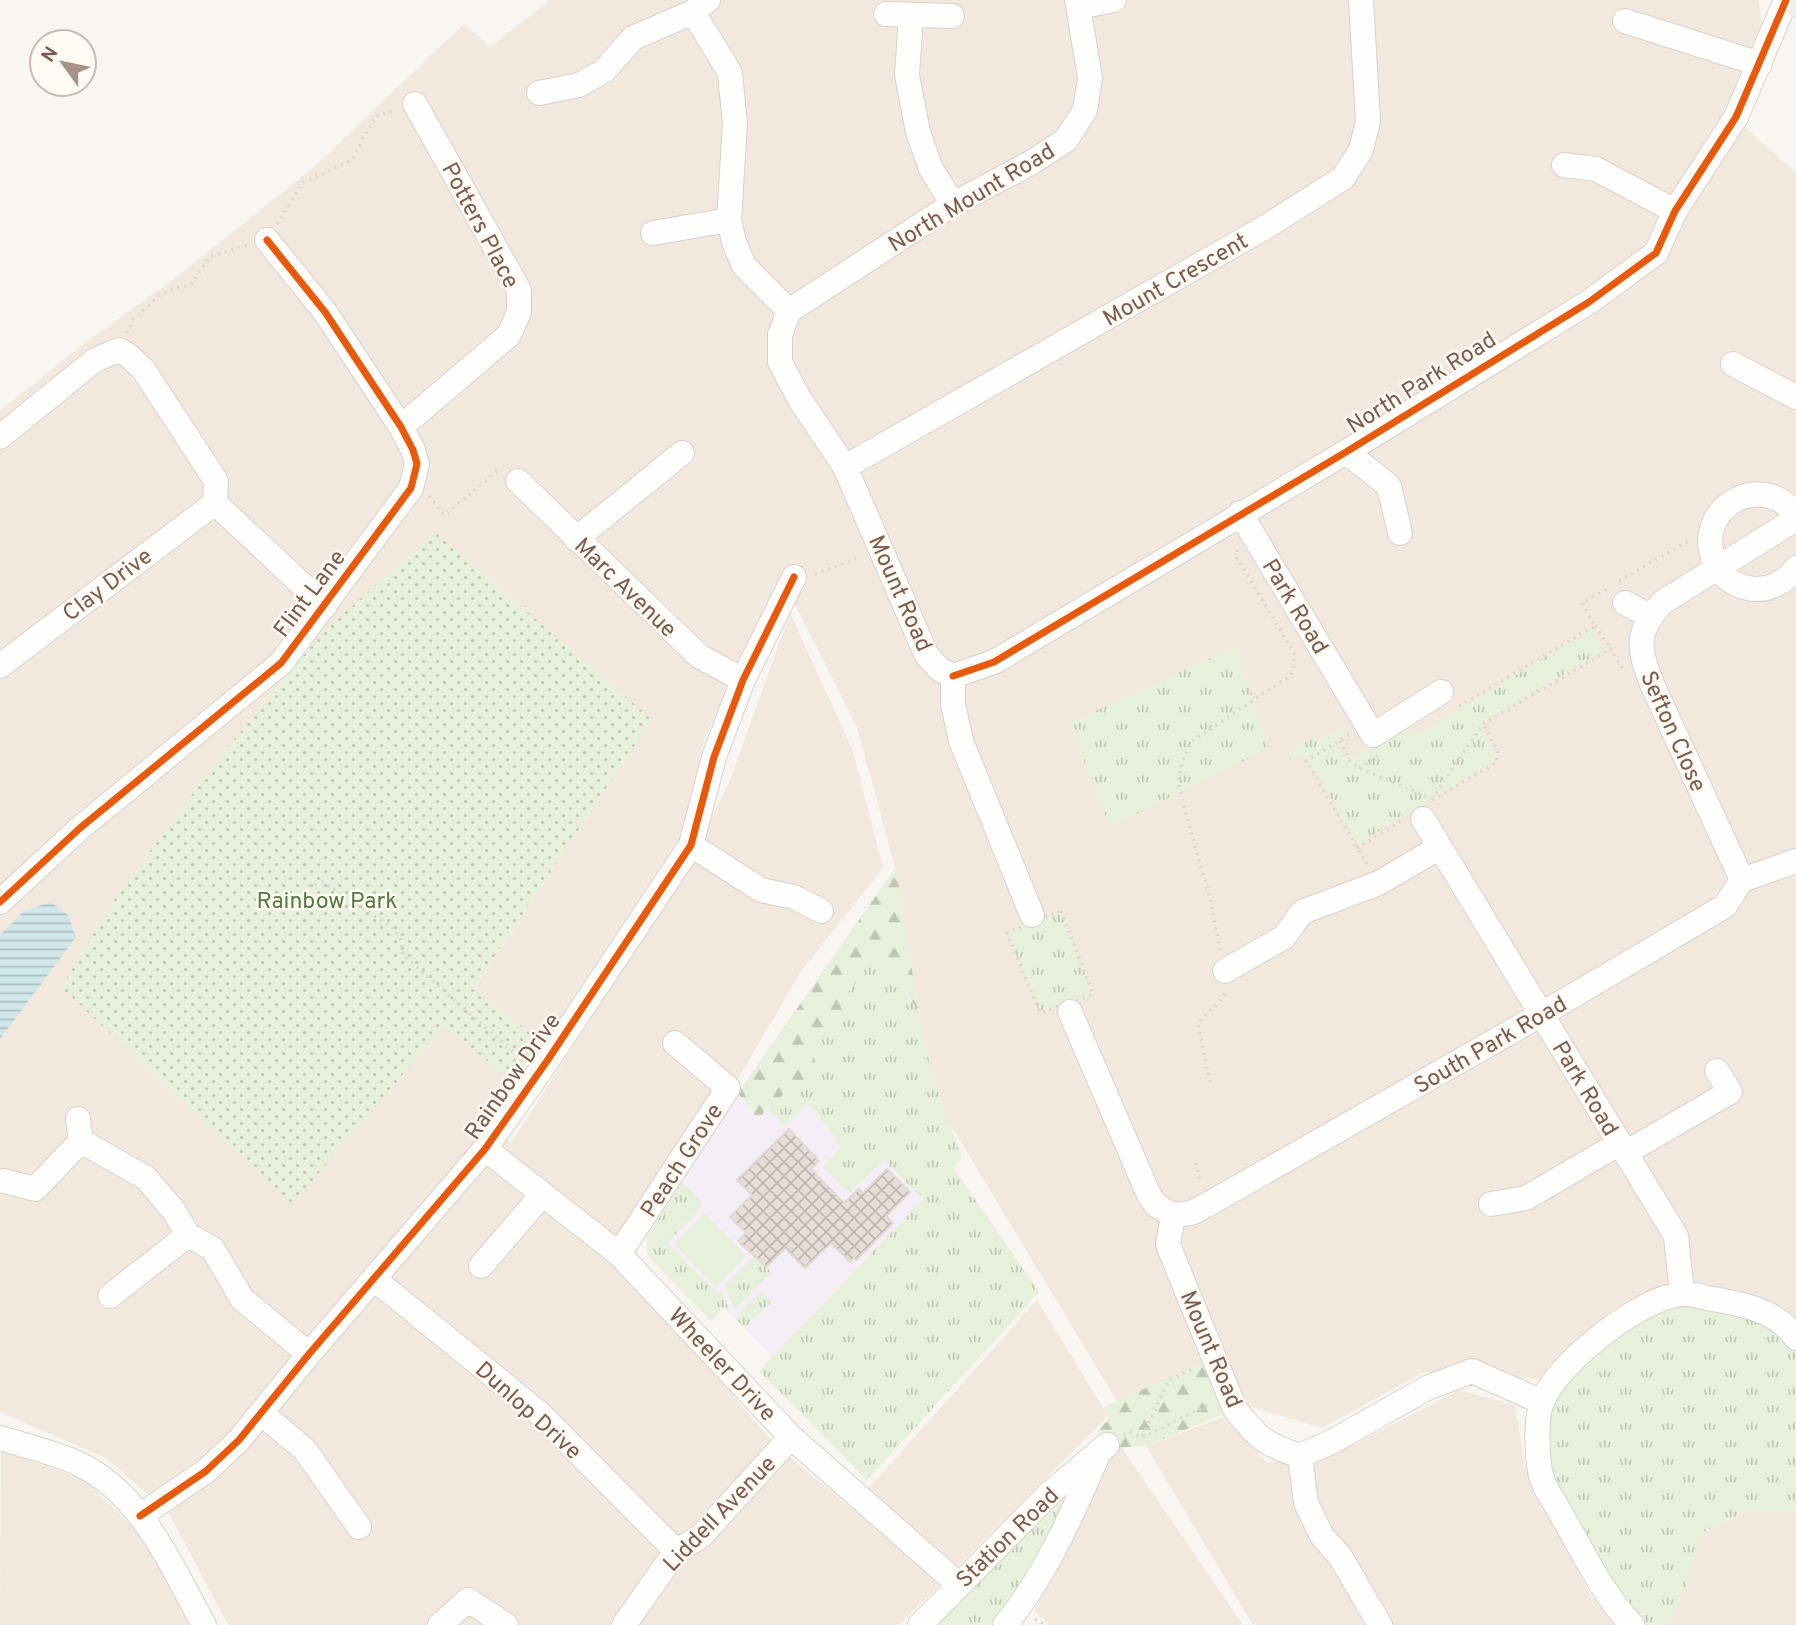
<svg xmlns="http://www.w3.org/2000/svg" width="1796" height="1625" font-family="Overpass,sans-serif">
  <defs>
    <pattern id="grass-tufts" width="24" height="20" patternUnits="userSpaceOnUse" patternTransform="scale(1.75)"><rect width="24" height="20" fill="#e7f0db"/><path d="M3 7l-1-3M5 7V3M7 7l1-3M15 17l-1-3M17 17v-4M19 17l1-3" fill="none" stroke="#c0c6b4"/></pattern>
    <pattern id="forest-firs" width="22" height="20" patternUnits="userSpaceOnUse" patternTransform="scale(1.75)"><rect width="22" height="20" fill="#e7f0db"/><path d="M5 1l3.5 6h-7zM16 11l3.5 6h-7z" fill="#c0c6b4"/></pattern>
    <pattern id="park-dots" width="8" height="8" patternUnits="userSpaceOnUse" patternTransform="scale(1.75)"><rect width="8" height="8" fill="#e7f0db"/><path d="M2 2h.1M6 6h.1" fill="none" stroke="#c0c6b4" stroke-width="1.8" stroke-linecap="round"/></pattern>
    <pattern id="water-rules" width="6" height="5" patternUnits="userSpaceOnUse" patternTransform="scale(1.75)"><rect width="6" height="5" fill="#d0e8ea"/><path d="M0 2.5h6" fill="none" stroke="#aebfc0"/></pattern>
    <pattern id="building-cross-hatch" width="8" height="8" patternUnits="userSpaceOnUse" patternTransform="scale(1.75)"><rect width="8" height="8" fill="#e6ded7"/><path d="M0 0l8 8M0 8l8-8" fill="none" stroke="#bfb7b1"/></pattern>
  </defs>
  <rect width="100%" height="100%" fill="#f9f5f0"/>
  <path fill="#f2e8de" d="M550,0H1759L1762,26L1729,114L1796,172V1335L1550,1380L1424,1372L1322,1428L1221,1398L1138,1436L949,1122L931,1070L918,1009L895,867L857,727L795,604L768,614L705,737L682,839L545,1044L473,990L652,719L324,631L222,754L115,899L62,987L445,1026L511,1080L480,1120L511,1143L685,872L729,783L790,613L853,751L883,868L801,971L738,1079L612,1252L775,1445L851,1508L1037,1300L1108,1416L899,1625H228L169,1513L106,1458L0,1412V411L85,343L178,276L315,166L464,24L490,47Z
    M1459,1390L1515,1405L1525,1467L1588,1591L1614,1625H1253L1146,1446L1224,1417L1267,1463L1351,1446Z
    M1117,1441L1243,1625H1047L1048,1622L1034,1611Z
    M1,1450L85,1480L159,1553L202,1625H0Z
    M1775,1496L1796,1505V1625H1652L1689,1540Z"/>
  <path fill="#f6eef6" d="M896,867L918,1009L931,1070L962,1158L773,1356L724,1307L711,1321L652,1261L647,1254V1237L751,1073Z"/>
  <path fill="url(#grass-tufts)" d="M1592,629L1605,649L1480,725L1493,748V762L1439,794L1432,795L1427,802L1358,844L1308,758L1301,756L1292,761L1287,754L1314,737L1317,741L1348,724L1349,728L1336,742L1348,761L1405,727L1413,737Z
    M1237,646L1269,748L1110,827L1069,723Z
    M1061,911L1093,994L1040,1013L1007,933Z
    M872,950L878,951L891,961L899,972L908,998L918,1009L931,1070L962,1158L953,1167L1039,1292L867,1480L759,1371L923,1199L884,1160L848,1194L823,1166L841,1148L829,1128L807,1104L784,1126L767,1109L771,1102L780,1100L783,1094H798L816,1067L813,1051L814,1037L826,1030L843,1011L847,993L864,968L868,954Z
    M682,1182L701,1202L700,1209L667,1243L717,1293L721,1290L731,1314L724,1307L711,1321L647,1254V1237Z
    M754,1256L771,1272L735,1310L725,1286Z
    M761,1291L772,1301L745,1328L735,1318Z
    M1669,1297L1766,1314L1796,1350V1510H1748L1704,1532L1681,1600L1668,1625H1639L1563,1516L1539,1427L1571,1361Z
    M1098,1453L998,1625H929Z"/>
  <path fill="url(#forest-firs)" d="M896,867L918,1009C900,992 901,956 872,951L868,954L865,962L862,976L847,993L843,1011L826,1030L814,1037L813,1051L816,1067L804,1087L794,1097L783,1094L778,1102H771L761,1116L754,1115C753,1106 743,1101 738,1093Z
    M1214,1356L1235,1409L1146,1446L1110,1448L1097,1432L1109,1419L1103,1408Z"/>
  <path fill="url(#park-dots)" d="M435,532L652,719L473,989L545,1044L511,1080L444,1026L292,1204L61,987L115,899L222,754L324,631Z"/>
  <path fill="#e7f0db" d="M704,1213L747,1256L716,1287L674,1244Z"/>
  <path fill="url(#water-rules)" d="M51,902L68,915L76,937L0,1039V935L24,911Z"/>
  <path fill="url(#building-cross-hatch)" stroke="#e2d8d2" stroke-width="2" d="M789,1129L819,1161L811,1169L844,1203L859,1189L863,1193L887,1169L910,1192L886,1216L893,1223L856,1260L854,1258L850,1262L831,1243L805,1268L785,1248L766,1267L738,1241L746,1233L730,1217L752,1195L737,1180Z"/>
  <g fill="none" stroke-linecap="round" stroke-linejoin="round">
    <g stroke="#d7d1cb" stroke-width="26">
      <path id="minor" d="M1079,7L1114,0
        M693,12L730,73L735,124L729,220L734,242L744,266L789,311
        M886,14L952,16
        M911,15L907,75L918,132L931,169L953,204
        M1625,21L1760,64
        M539,93L579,85L604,71L633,38L693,12L708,0
        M1564,165L1596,169L1675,211
        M653,233L729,220
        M789,311L780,335V362L800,400L845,467L926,654L939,669L953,676V704L961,741L1032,915
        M789,311L953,204L1029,164L1066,140L1085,110L1090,78L1077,0
        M1733,364L1796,397
        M401,427L509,335L519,312V290L415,104
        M0,437L95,360L119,350L129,356L143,369L216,481L215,503
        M1346,452L1389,486L1400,533
        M845,467L1264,228L1343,178L1361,150L1368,121L1361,0
        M518,481L699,656L743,680
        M215,503L325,606
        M1240,513L1373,735L1441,692
        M1796,515C1762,468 1691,509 1715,563C1721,576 1734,585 1748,588C1767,592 1785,583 1796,568
        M576,539L682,453
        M1625,603L1650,616
        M0,666L215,503
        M953,676L994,662L1346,452L1589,302L1656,253L1675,211L1736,117L1786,0
        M1423,819L1676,1236L1682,1293
        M691,845L761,890L794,897L821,911
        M1742,880L1652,684C1638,648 1635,632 1663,602L1796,519
        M0,902L80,828L281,663L411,488L417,464L413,450L401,427L325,312L267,240
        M1225,971L1284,937L1302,912L1379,883L1440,847
        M1070,1012L1149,1195L1156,1205L1173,1215
        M78,1119L81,1141L146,1178L174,1211L188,1235L213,1249L242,1299L309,1354
        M485,1149L619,1254L791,1437L958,1584
        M1627,1152L1730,1092L1717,1071
        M4,1181L35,1189L81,1141
        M1491,1204L1526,1198L1620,1143
        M1173,1215L1191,1213L1205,1206L1542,1014L1725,906L1742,880L1796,861
        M1173,1215L1168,1245L1235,1409C1259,1439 1264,1444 1300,1456L1335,1440L1427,1388L1472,1371L1542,1402
        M619,1254L728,1088L675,1043
        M481,1266L542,1195
        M374,1279L538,1412L676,1551
        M110,1296L188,1235
        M261,1413L305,1450L359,1527
        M0,1438C26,1446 52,1452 77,1463C141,1492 172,1567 204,1625
        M1300,1456L1306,1503L1322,1536L1340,1556L1380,1625
        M140,1516L206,1471L239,1440L309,1354L485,1149L547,1061L691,845L714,757L743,680L794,577
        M440,1625L468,1600L506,1625
        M624,1625L676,1551L700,1537L791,1437
        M920,1625L1049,1494L1107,1445
        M1005,1625C1044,1578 1073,1513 1097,1457
        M1632,1625C1602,1593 1583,1552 1561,1514C1555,1502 1544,1489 1541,1476C1537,1458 1535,1420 1542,1402C1556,1364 1640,1298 1681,1294C1689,1293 1699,1296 1707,1298C1738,1303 1776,1309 1796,1338"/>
    </g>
    <g stroke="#dad1cc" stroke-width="33">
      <path id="major" d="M1795,0L1796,1"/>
    </g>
    <path stroke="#dcd5d0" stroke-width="3.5" stroke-dasharray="2 5" stroke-linecap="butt" d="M277,224L302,183L352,160L375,116L396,110
      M127,333L133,320L162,293L191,284L211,256L248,245
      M429,496L444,515L501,468
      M1237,550L1236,556L1295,655
      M815,574L861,557
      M1619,581L1688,541
      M1595,626L1611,649
      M1459,706L1595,626L1582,603L1610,587
      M1349,735L1306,761L1367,864
      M1340,741L1350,761L1359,768L1426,796
      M1359,768L1378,756
      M1432,799L1483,724L1611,649L1623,669
      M1432,800L1496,763L1498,751L1483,724
      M1357,848L1403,820
      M308,886L323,882L392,927L400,937L403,955L524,1061
      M1061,911L1093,994L1040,1013L1007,933Z
      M1220,950L1210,898L1186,815L1179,785L1182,762L1191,742L1291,675L1295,656
      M1210,1082L1198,1024C1206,1011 1220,1005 1227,991
      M1196,1163L1200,1183
      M1124,1435L1131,1432L1142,1438L1211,1403
      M1143,1436L1169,1380L1195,1368
      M1035,1619L1045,1625"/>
    <use href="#minor" stroke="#fefefd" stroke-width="24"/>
    <use href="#major" stroke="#f3eee8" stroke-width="32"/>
    <g stroke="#fffaf3" stroke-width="11">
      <path id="cycleway" d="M953,676L994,662L1346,452L1589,302L1656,253L1675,211L1736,117L1786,0
        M0,902L80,828L281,663L411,488L417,464L413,450L401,427L325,312L267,240
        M140,1516L206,1471L239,1440L309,1354L485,1149L547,1061L691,845L714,757L743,680L794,577"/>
    </g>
    <use href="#cycleway" stroke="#e8590c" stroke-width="7"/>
  </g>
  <g text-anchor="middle" stroke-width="5" stroke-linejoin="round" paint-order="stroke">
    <g font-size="23" fill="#7a5c4d" stroke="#fffaf3">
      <text transform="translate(971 197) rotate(-31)" y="8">North Mount Road</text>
      <text transform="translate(481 225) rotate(62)" y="8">Potters Place</text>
      <text transform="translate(1175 279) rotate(-30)" y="8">Mount Crescent</text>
      <text transform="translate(1421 382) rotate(-32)" y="8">North Park Road</text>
      <text transform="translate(107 584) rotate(-37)" y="8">Clay Drive</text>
      <text transform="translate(626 587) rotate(44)" y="8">Marc Avenue</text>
      <text transform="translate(309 593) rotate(-53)" y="8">Flint Lane</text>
      <text transform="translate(901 593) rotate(66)" y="8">Mount Road</text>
      <text transform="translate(1296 606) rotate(59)" y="8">Park Road</text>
      <text transform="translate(1674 731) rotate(66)" y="8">Sefton Close</text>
      <text transform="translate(1490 1044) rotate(-30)" y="8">South Park Road</text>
      <text transform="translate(512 1076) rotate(-55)" y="8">Rainbow Drive</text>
      <text transform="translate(1586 1088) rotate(59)" y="8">Park Road</text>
      <text transform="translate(681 1160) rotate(-57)" y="8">Peach Grove</text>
      <text transform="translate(1212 1349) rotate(67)" y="8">Mount Road</text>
      <text transform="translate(723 1364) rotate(47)" y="8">Wheeler Drive</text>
      <text transform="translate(529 1410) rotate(42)" y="8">Dunlop Drive</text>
      <text transform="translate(719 1513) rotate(-46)" y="8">Liddell Avenue</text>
      <text transform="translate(1007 1537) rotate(-44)" y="8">Station Road</text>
    </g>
    <g font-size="23" fill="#537a41" stroke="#fffaf3">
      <text x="327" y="908">Rainbow Park</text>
    </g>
  </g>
  <g transform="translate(63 63) rotate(303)"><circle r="33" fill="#fffaf3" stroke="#cabbb1" stroke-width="2"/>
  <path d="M0-5L12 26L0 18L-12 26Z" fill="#a69286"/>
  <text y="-10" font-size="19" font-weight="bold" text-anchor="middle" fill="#7a5c4d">N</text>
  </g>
</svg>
